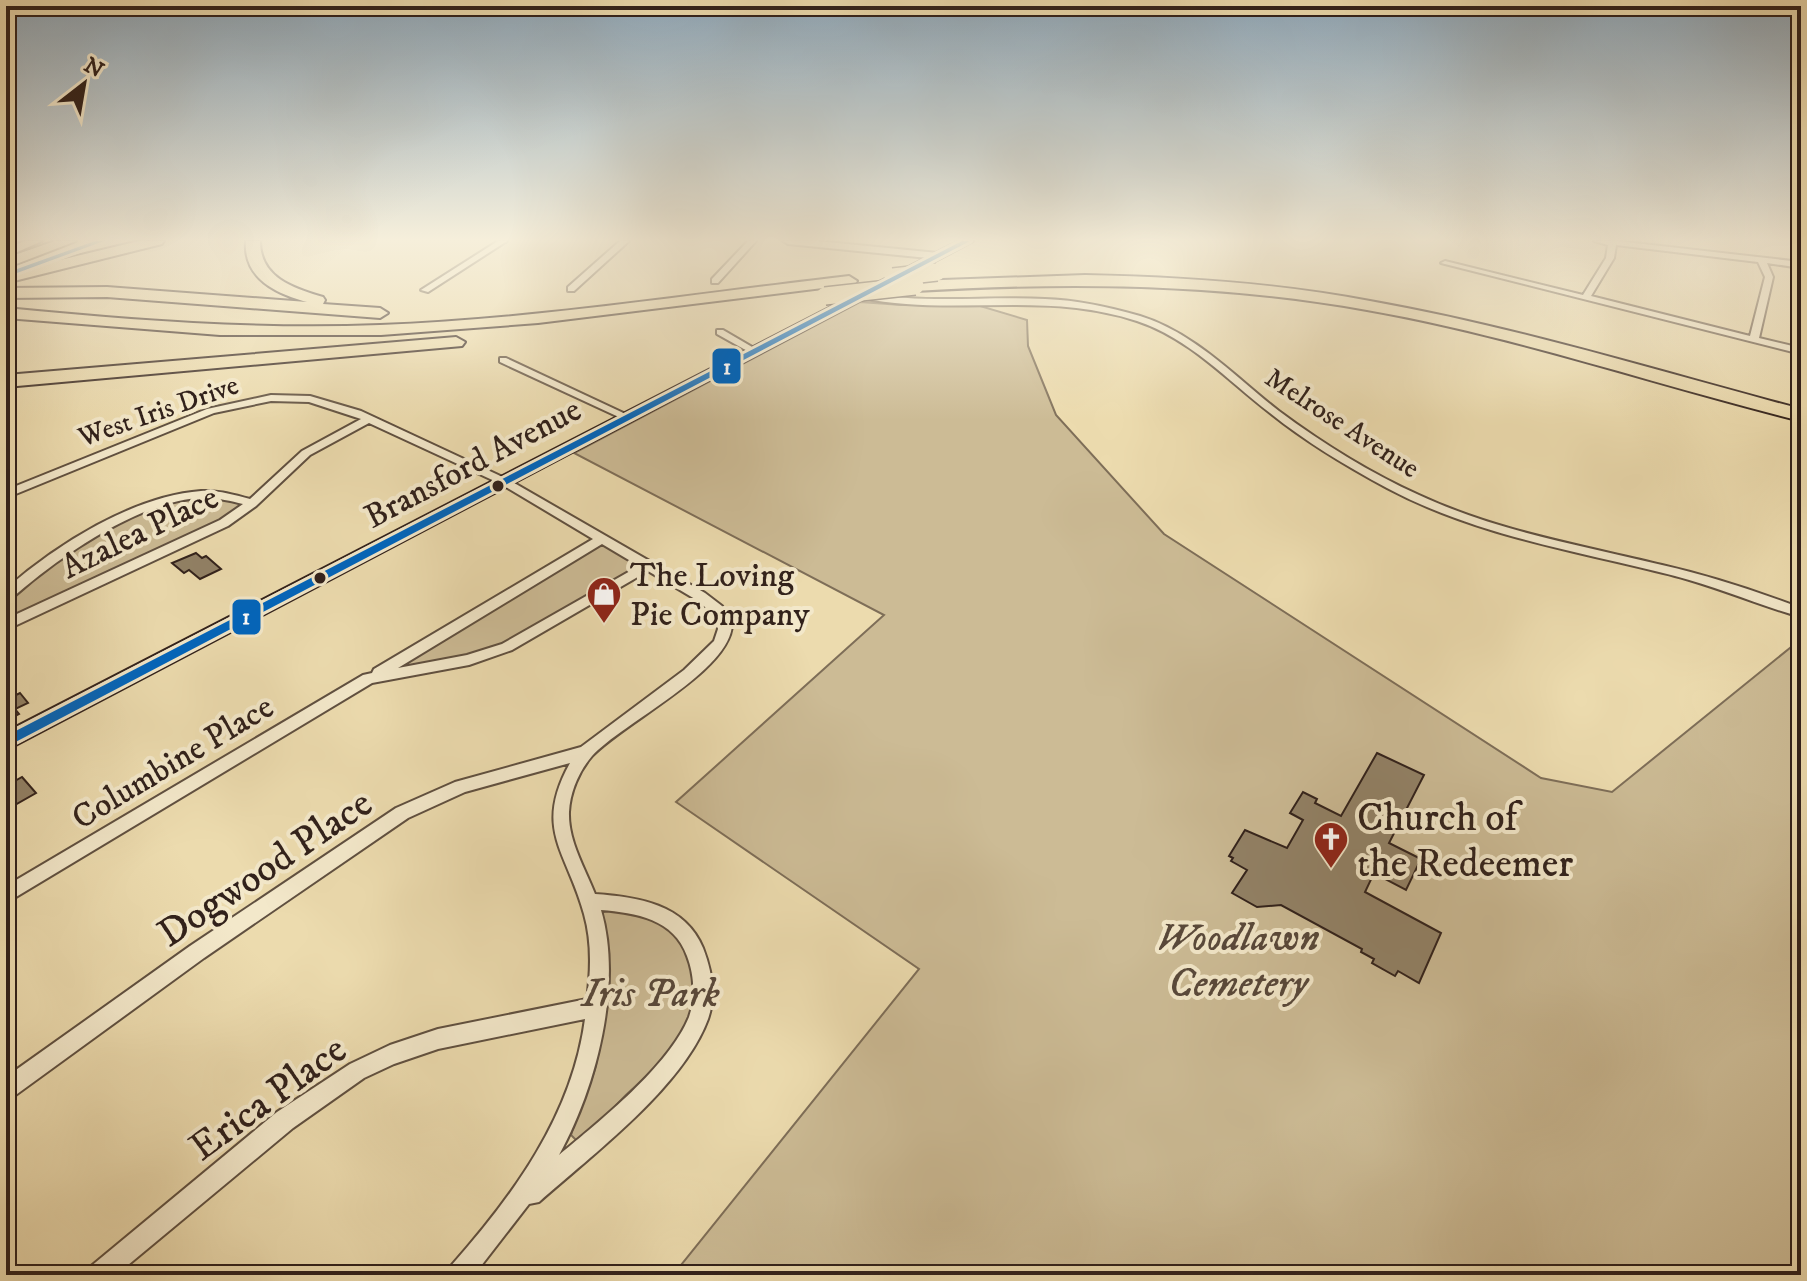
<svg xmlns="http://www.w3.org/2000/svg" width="1807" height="1281" font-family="'IM FELL DW Pica',serif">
  <rect width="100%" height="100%" fill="#ecdbae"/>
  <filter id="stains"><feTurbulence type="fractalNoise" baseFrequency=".0025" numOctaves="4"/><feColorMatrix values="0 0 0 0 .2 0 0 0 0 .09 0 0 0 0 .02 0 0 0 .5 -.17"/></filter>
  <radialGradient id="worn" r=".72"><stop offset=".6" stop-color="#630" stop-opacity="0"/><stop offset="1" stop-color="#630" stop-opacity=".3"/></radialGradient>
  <path fill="#ccbb95" stroke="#7e6e58" stroke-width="2" d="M860,302L901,305L970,303L1027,320L1028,346L1056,415L1164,534L1541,778L1612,792L1801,639V1275H673L919,969L676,802L884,615L574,453Z
    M198,495L252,503L240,513L6,625V596L50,559L147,509Z
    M602,539L648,566L507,647L368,679Z
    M605,910C619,912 635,912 648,917C668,924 683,939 690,959C710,1015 664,1060 626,1095C611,1110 595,1130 576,1140L571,1135C578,1111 590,1089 596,1065C609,1012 606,969 601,916Z"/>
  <path fill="#928267" stroke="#31211b" stroke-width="2" d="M196,553L202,558L206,556L221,569L200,579L189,570L184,573L172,563Z
    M20,693L28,703L15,709L19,714L6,721V697L8,699Z
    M1377,753L1424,775L1389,843L1421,859L1406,890L1374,873L1365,892L1441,933L1419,983L1398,971L1395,976L1372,963L1374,959L1361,952L1362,949L1281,905L1257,907L1232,893L1247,870L1231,861L1233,858L1229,856L1245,830L1287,848L1303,820L1290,813L1303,792L1317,799L1315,803L1341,816Z
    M22,777L36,793L6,810V786Z"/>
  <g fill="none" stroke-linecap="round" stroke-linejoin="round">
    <g stroke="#605040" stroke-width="4">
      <path id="minor" d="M498,241H507L428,292L421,290Z
        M620,241H629L574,291H568V287Z
        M748,241H756L718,283H712V279Z
        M1594,241H1617L1801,262V268L1767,263L1773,277L1759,338L1801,348V354L1441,263L1445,261L1583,295L1606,258L1608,245ZM1616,245L1758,262L1765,277L1750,336L1591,296L1614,258Z
        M864,293C924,304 984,296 1045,299C1077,300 1109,307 1140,316C1195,333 1235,377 1279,411C1322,443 1370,473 1419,495C1496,531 1580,545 1662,565C1710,576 1756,591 1801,608V617C1758,605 1718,587 1675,576C1577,551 1477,536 1387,488C1346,466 1306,442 1270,413C1227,380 1189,338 1137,321C1043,290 953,317 861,298V294Z
        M717,330H723L759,351L751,353L717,334Z
        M500,358H506L632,417L627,420L623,419L500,362Z
        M271,395L310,396L361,411L509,480L705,593L722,606L732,623C733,670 622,723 592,756C579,771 570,792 569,812C568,841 585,868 595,894C638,897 685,904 703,948C712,971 716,996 708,1019C683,1087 592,1155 539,1202L529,1204L474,1275H446L450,1267C513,1196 572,1116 585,1019L438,1049L394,1064L364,1078L293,1128L116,1275H86L90,1267L277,1112L350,1064L390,1045L438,1029L587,999C591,971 592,942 584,914C567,851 533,830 570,763L465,792L408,818L204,958L13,1097L6,1100V1077L190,946L396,808L455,782L581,747L684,670L714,641L718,629L716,618L700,602L648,571L512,650L469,665L372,683L6,903V886L363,675L372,673L374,669L593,539L501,484L369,423L310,455L256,506L228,526L6,630V619L220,520L243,504C231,501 218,498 206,498C143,497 56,559 11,599L6,600V589C56,545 133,496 201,491C217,490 234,495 250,499L302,451L361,419L309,402L271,401L214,413L6,498V490L207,409ZM602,544L639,566L502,644L467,655L398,668ZM601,910C636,913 674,919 687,956C694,974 696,998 689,1017C669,1066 600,1121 559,1155C596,1088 623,985 601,910Z"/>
    </g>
    <g stroke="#605040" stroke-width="4">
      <path id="tertiary" d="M783,241H817L938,253L943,256L938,259L788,244Z"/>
    </g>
    <g stroke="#31211b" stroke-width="4">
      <path id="secondary" d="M959,241H973L6,750V732Z"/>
    </g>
    <g stroke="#31211b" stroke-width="4">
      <path id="primary" d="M25,241H42L6,257V248Z"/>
    </g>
    <g stroke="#31211b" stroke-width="4">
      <path id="motorway" d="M55,241H76L6,268V258Z
        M139,241H164L162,244L6,283V273Z
        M246,241H260C260,277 292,288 323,297L325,300L323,304L380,308L388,313L380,318L107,297L6,298V288L107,287L307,302C276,294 243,278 246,241Z
        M1085,275C1181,277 1276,283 1370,301C1516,327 1658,371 1801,409V421C1656,385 1515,336 1367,310C1217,283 1066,282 915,291L907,286L915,281Z
        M849,276L857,281L855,284L538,323L381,335H220L6,318V308C130,320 255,330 380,325C537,319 693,294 849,276Z
        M456,337L465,342L462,346L6,387V375Z"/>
    </g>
    <use href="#minor" fill="#f3e8ca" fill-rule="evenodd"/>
    <use href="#tertiary" fill="#f3e8ca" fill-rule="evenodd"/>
    <use href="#secondary" fill="#f3e8ca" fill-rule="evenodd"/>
    <use href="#primary" fill="#ecdbae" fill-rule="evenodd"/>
    <use href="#motorway" fill="#ecdbae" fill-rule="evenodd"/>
    <g stroke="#31211b" stroke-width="20" stroke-linecap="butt">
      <path id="motorway-bridge" d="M893,277L937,272
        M825,296L915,286"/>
    </g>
    <use href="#motorway-bridge" stroke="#ecdbae" stroke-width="17"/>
    <g stroke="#f3e8ca" stroke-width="6">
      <path id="bus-1" d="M95,241H104L6,277V273Z
        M962,241H970L6,747V736Z"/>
    </g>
    <use href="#bus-1" fill="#0065bd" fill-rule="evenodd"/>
  </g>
  <linearGradient id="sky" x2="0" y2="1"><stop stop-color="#90aabd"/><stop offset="0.57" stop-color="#f6efdb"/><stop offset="1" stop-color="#f6efdb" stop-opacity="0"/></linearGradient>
  <rect width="1807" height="420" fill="url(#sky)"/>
  <defs>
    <g id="shop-pin" transform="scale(1.8)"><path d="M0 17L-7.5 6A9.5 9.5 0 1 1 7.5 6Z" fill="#8f2418" stroke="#f3e8ca"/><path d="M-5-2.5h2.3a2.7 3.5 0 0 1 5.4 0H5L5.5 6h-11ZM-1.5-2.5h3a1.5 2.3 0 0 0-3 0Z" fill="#fff"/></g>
    <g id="church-pin" transform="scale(1.8)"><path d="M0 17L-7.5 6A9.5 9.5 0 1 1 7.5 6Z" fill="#8f2418" stroke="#f3e8ca"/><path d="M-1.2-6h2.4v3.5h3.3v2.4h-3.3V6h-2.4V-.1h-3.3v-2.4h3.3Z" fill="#fff"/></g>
  </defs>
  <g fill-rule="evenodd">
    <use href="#shop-pin" x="604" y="594"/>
    <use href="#church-pin" x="1331" y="839"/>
  </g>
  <g fill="#31211b" stroke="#f3e8ca" stroke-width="3">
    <circle cx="498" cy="486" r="7"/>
    <circle cx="320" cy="578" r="7"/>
  </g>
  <g text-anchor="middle" stroke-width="8" stroke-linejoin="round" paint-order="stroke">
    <g font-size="28" fill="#31211b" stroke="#f3e8ca">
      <text transform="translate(158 410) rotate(-19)" y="10">West Iris Drive</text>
      <text transform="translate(1343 422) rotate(33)" y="10">Melrose Avenue</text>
    </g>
    <g font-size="34" fill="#31211b" stroke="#f3e8ca">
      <text transform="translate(472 462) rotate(-28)" y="12">Bransford Avenue</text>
      <text transform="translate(139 531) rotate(-26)" y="12">Azalea Place</text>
      <text transform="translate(172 761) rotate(-31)" y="12">Columbine Place</text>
    </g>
    <g font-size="34" fill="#31211b" stroke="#f3e8ca" text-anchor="start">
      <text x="630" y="586">The Loving<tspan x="630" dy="39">Pie Company</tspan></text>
    </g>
    <g font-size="40" fill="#31211b" stroke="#f3e8ca" text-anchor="start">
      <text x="1357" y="830">Church of<tspan x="1357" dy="46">the Redeemer</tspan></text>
    </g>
    <g font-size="40" fill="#31211b" stroke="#f3e8ca">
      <text transform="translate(264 867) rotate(-34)" y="14">Dogwood Place</text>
      <text transform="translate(267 1097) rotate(-36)" y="14">Erica Place</text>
    </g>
    <g font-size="40" font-style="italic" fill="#58483a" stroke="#f3e8ca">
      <text x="1238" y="950">Woodlawn<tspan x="1238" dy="46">Cemetery</tspan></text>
      <text x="651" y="1006">Iris Park</text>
    </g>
  </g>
  <g stroke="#f3e8ca" stroke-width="3">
    <rect x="711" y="347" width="31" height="38" rx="8" fill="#0065bd"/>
    <rect x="231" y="598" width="31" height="38" rx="8" fill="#0065bd"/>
  </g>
  <g font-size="22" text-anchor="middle" font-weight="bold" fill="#fff">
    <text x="727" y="374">1</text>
    <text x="246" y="624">1</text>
  </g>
  <rect width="1807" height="1281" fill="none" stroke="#ecdbae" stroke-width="32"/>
  <rect x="8" y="8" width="1791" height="1265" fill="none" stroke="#31211b" stroke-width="4"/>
  <rect x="16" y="16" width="1775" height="1249" fill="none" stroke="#31211b" stroke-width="2"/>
  <g transform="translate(84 84) rotate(31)" stroke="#f3e8ca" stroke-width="6" paint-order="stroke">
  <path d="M0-6L14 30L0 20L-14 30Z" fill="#31211b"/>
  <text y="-12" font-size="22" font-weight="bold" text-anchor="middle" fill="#31211b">N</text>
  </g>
  <rect width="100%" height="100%" filter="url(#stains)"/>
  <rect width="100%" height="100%" fill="url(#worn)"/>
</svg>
